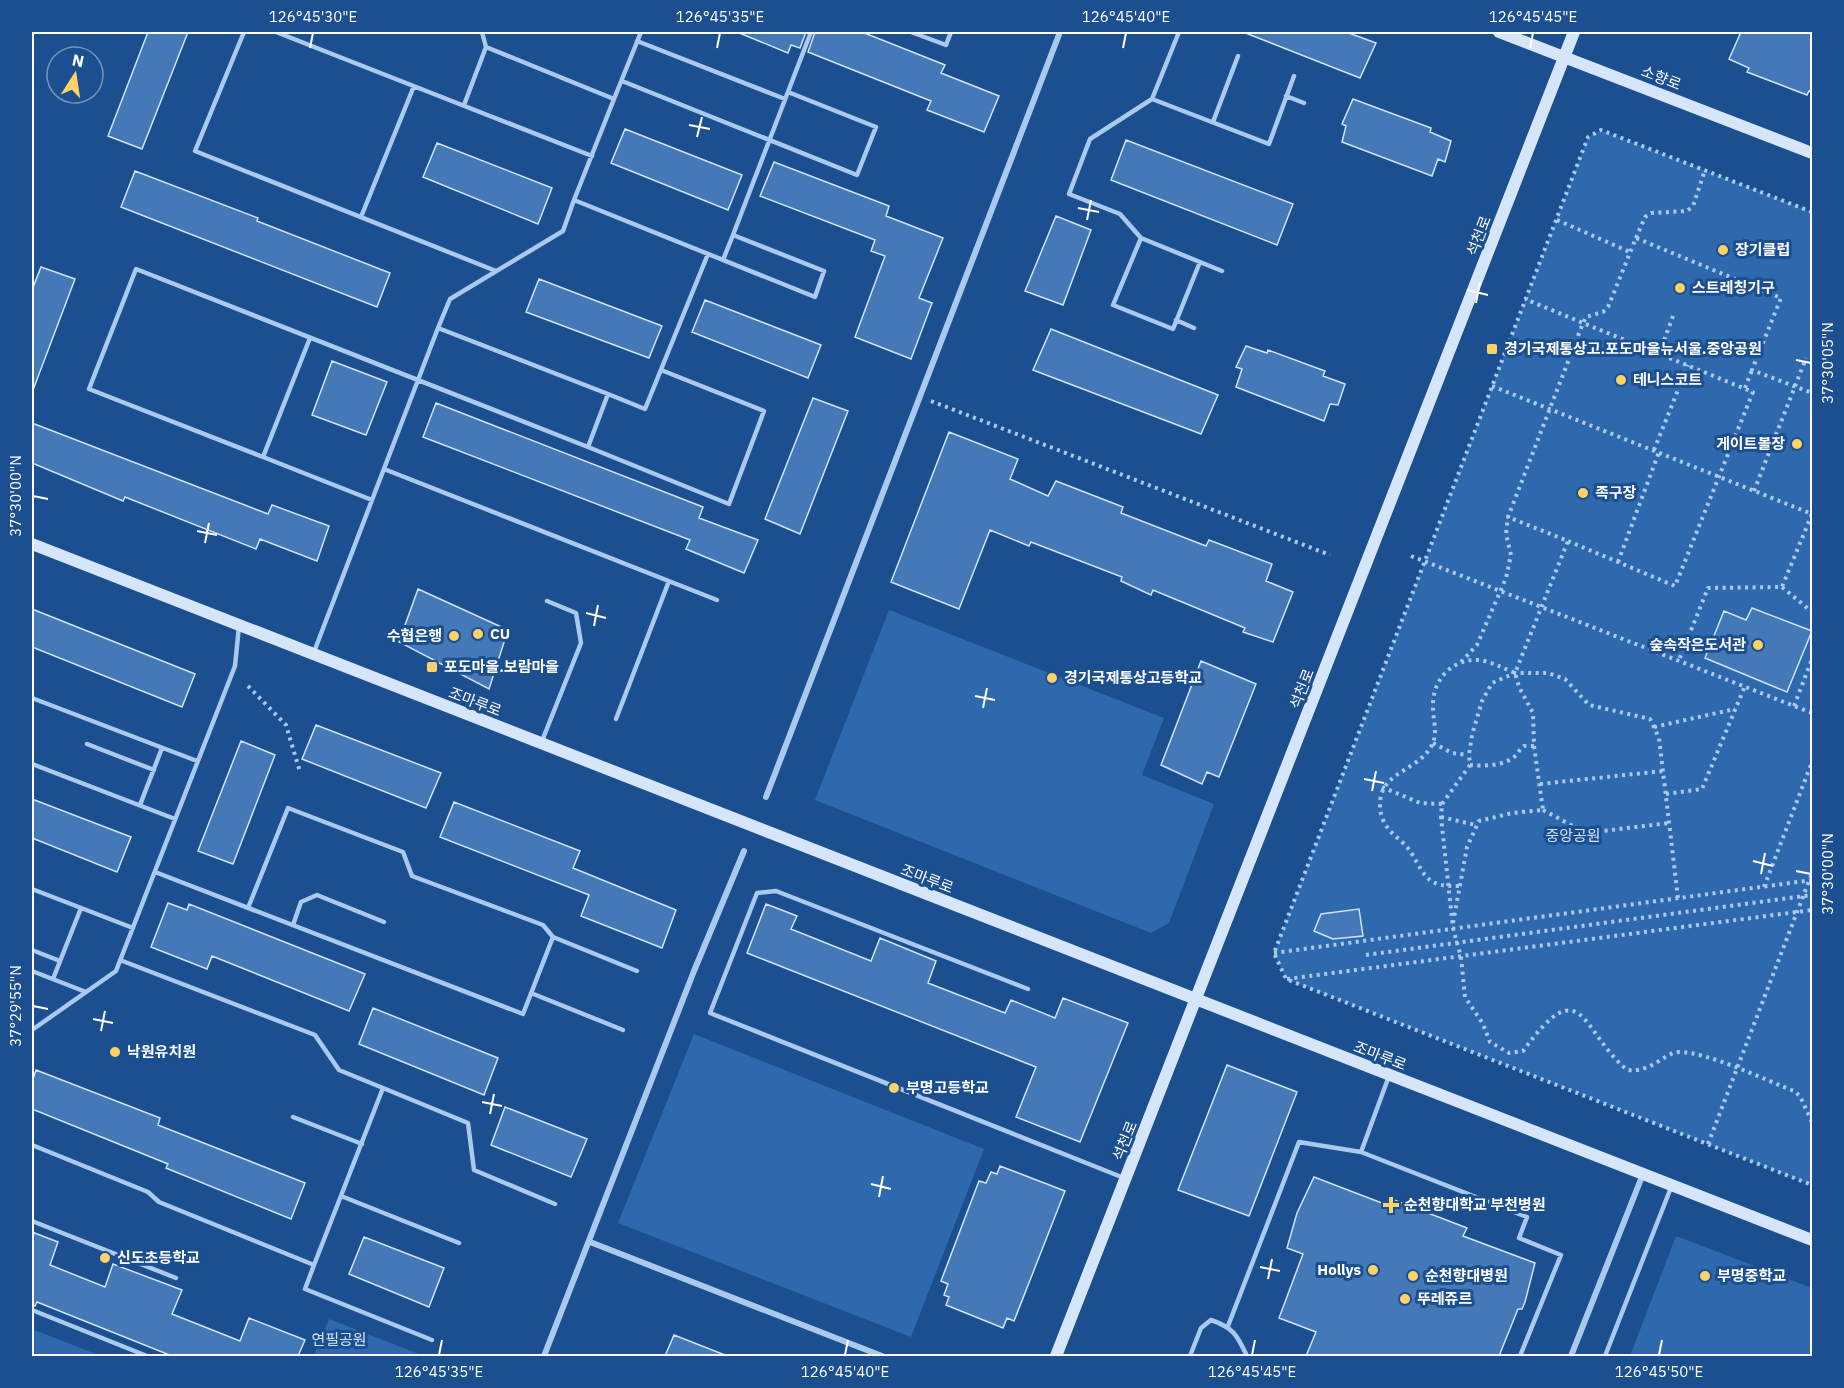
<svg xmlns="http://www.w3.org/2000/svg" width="1844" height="1388" font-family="'IBM Plex Sans','Noto Sans KR',sans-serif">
  <rect width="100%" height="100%" fill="#1b4f8f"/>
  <path fill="#2e69ad" d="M1601,130L1812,212V1185L1286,979L1274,953L1588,137Z
    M889,610L1164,718L1142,775L1214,804L1169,923L1151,933L815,800Z
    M694,1034L984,1149L911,1337L618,1223Z
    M1676,1236L1812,1288V1356H1630Z
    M329,1319L424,1356H314Z
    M32,1329L101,1356H32Z"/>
  <path fill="#4478b7" stroke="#cfe3fa" stroke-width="1.5" d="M148,32H188L142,149L108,136Z
    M737,32H806L800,48L791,45L788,53Z
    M815,32H862L945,65L941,73L999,96L984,132L927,110L931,101L808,52Z
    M1243,32H1346L1376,43L1360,78Z
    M1741,32H1812V92L1809,91L1807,95L1747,72L1749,68L1729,59Z
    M1353,99L1431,128L1430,132L1451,141L1445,162L1438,159L1432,176L1342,142L1346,126L1342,124Z
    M625,129L742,175L728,210L611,163Z
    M1126,140L1293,204L1277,245L1111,180Z
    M437,143L552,188L538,224L423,177Z
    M774,162L889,206L886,216L943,238L919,298L932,303L911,359L855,337L885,256L871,251L875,240L760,196Z
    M135,171L258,218L257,221L390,273L377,307L121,207Z
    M1056,216L1091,230L1063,305L1025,291Z
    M41,267L75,279L33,390L32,290Z
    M539,279L662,326L649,358L526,312Z
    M705,300L821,345L808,378L692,332Z
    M1051,329L1218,395L1201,434L1033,370Z
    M1246,346L1267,353L1268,350L1325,371L1323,376L1345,384L1338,405L1330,404L1324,421L1236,387L1242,369L1236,367Z
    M332,361L387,382L366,435L312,415Z
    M813,398L848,411L800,534L765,519Z
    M436,403L703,507L699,518L758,540L744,573L686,549L690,540L423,437Z
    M32,423L268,514L272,505L329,526L317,561L260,539L256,549L125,497L123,501L32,463Z
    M949,432L1018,459L1010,479L1048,496L1056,481L1123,507L1121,513L1206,546L1209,540L1272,564L1266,581L1293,592L1273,642L1243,632L1245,628L1153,590L1151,595L1121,581L1122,577L1031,542L1029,546L990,530L959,609L891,582Z
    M418,589L508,630L489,689L399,642Z
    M1752,608L1812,631L1787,692L1705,658L1724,611L1746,620Z
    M32,609L195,674L182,707L32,647Z
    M1201,661L1256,684L1219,777L1207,772L1202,784L1161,765Z
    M316,725L441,773L426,808L302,759Z
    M241,741L275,755L233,864L198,851Z
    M32,799L131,837L117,872L32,838Z
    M454,802L580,851L573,868L676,910L662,948L581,916L589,895L440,837Z
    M168,903L187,910L189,904L365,974L349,1011L212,956L207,969L151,947Z
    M766,904L797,916L791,929L871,961L880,938L936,961L928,983L1005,1013L1011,1000L1055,1018L1063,998L1128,1023L1080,1142L1016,1117L1036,1067L747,953Z
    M1359,909L1363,936L1333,939L1314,931L1321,914Z
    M373,1008L498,1058L484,1095L359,1044Z
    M1227,1065L1297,1092L1249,1216L1178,1190Z
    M36,1070L160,1118L158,1125L305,1183L291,1219L166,1168L168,1164L32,1109V1082Z
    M505,1107L587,1139L571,1177L491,1145Z
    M1000,1166L1065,1191L1014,1321L1007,1318L1003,1328L946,1305L949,1297L944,1295L948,1284L941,1281L979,1181L986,1183L991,1172L997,1174Z
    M1314,1177L1387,1205L1389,1198L1467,1228L1463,1236L1535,1263L1525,1302L1522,1309H1518L1499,1356H1306L1316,1332L1279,1318L1303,1254L1287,1248L1297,1213Z
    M32,1232L58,1242L50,1265L105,1287L113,1264L182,1290L172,1314L240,1341L249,1318L305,1340L298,1356H172L37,1302L35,1306H32Z
    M364,1237L444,1268L429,1307L349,1274Z
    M674,1335L725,1355V1356H665Z"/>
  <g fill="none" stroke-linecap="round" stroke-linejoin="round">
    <path stroke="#a9c9ee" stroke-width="4" stroke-dasharray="3 4.5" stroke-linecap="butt" d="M1812,212L1601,130L1588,137L1274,953L1286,979L1812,1185
      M1557,220L1630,252
      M1636,238L1645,217L1651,213L1687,211L1693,206L1705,170
      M1659,354L1673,316
      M1492,386L1812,514L1782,587L1708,588L1679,660
      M1745,388L1752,370
      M931,401L1330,555
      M1654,450L1688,365
      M1754,491L1806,358
      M1568,541L1675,586L1753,392L1583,323L1586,317L1603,312L1608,307L1636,238L1781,298L1752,370L1812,393
      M1411,556L1812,713
      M1618,562L1659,452
      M1782,587L1812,612
      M1461,662L1477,645L1506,578L1511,555L1506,534L1508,517
      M248,686L286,725L300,772
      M1794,706L1812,659
      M1654,727L1735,709
      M1433,743L1452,753L1468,755
      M1470,765C1484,766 1503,766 1514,757C1518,754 1519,749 1524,746H1534
      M1540,784L1663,771
      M1382,787L1420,803L1442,804
      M1666,794L1702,789L1745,686
      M1543,810L1586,833L1669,823
      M1441,817L1476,825
      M1459,886C1428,887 1426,878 1412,854C1406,843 1394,837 1387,827C1383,822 1380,813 1380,806C1379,770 1420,772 1433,743C1438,730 1432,717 1433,703C1434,675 1458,655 1485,661C1496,664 1505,669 1515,673L1568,541L1508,517L1583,323L1525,299
      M1764,887L1812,762
      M1678,898L1659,738L1650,719L1589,705L1565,679L1548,673H1515L1492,683L1482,701L1472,735L1469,755L1470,765L1442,804L1441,817L1453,928L1461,957L1465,997L1483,1024L1490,1042L1509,1053L1523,1051C1583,969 1580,1030 1627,1070C1652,1073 1663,1053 1679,1052C1705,1051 1768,1081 1794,1091L1800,1096L1812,1122
      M1453,923L1467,847L1479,821L1512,813L1543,810L1534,746L1533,713L1519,687L1515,673
      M1274,953L1812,880
      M1366,955L1812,895
      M1287,979L1812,910
      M1708,1144L1812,873"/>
    <path stroke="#a9c9ee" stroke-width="4.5" d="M244,32L195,151L496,271
      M276,32L592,156
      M482,32L486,47L614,99L641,32
      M911,32L946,45L951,32
      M1179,32L1152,99L1269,144L1294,76
      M637,41L785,99
      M622,81L857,175L876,127L788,92
      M1286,96L1304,103
      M614,99L574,200L815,297L824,271L733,235L811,32
      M1152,99L1090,139L1069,194L1120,214L1141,238L1222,271
      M464,105L486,47
      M1213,122L1238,56
      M574,200L563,231L450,299L438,328L608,394
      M361,217L414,86
      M1141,238L1113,305L1173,329L1200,262
      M723,260L733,235
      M1176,320L1194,328
      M310,338L263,457L89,389L136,269L588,447
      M661,370L764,411L729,504L588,447L608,394L645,409L708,254
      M263,457L372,500L438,328
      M384,469L717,600
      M314,652L372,500
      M32,698L197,761
      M616,719L669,581
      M542,741L581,643L576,613L547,601
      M87,744L154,770
      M32,764L175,819
      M140,805L162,748
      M155,872L523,1014L553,937L543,925L412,876L403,852L288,808L248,908
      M32,889L133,928
      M293,925L301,902L317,895L384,922
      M553,937L637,971
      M32,950L60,961
      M120,960L315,1035L339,1070L383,1088
      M32,971L86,992
      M53,979L81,908
      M1028,989L776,891L757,893L710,1013L1124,1178
      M531,993L623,1030
      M32,1030L116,971L235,666L239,626
      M1389,1076L1361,1152L1527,1217L1519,1238L1561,1255L1520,1356
      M293,1117L362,1144
      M32,1145L148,1192L159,1202L314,1265L305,1289L432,1340
      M341,1196L459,1243
      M32,1221L176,1278
      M314,1265L383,1088L468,1123L474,1170L555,1204
      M32,1310L147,1356
      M1228,1326L1299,1142L1361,1152
      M1190,1356L1201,1328L1211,1320C1234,1328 1237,1335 1247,1356
      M1605,1356L1672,1185"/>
    <path stroke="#a9c9ee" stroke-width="6" d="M766,797L1060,32
      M590,1242L882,1356
      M544,1356L694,971L744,851
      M1571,1356L1643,1174"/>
    <path stroke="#d6e6fa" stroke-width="12" d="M1499,32L1812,153
      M32,544L1812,1240
      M1056,1356L1574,32"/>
  </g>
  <path fill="none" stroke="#fff" stroke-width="2" d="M310,48L313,33M717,48L720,33M1123,48L1126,33M1530,48L1533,33M689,125L710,129M697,137L702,117M1078,208L1099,212M1087,220L1091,200M1467,290L1488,295M1476,303L1480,282M1796,360L1811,363M33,496L48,499M197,531L217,535M205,543L209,523M586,613L606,618M594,626L598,605M975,696L995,700M983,708L987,688M1364,779L1384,783M1372,791L1376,771M1753,861L1773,866M1796,871L1811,874M1761,874L1765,853M33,1006L48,1009M93,1019L113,1023M101,1031L105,1011M482,1102L502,1106M490,1114L494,1094M871,1184L891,1189M879,1197L883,1176M1260,1267L1280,1271M1268,1279L1272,1259M439,1355L442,1340M845,1355L848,1340M1252,1355L1255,1340M1659,1355L1662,1340"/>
  <g fill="#ffd166" stroke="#1b4f8f" stroke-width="2">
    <circle cx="1723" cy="250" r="6"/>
    <circle cx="1680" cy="288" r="6"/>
    <rect x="1486" y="343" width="12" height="12" rx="3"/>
    <circle cx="1621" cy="380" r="6"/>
    <circle cx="1797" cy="444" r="6"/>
    <circle cx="1583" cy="493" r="6"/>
    <circle cx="478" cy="634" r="6"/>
    <circle cx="454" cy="636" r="6"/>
    <circle cx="1758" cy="645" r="6"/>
    <rect x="426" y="661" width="12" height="12" rx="3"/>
    <circle cx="1052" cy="678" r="6"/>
    <circle cx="115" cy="1052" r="6"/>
    <circle cx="894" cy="1088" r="6"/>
    <path d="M1388 1196h6v6h6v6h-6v6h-6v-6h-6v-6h6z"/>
    <circle cx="105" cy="1258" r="6"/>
    <circle cx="1373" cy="1270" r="6"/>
    <circle cx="1413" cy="1276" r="6"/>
    <circle cx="1705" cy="1276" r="6"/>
    <circle cx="1405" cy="1299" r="6"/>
  </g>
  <g text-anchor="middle" stroke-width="6" stroke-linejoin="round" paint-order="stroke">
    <g font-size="15" fill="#fff" stroke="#1b4f8f">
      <text transform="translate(1661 78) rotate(21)" y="5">소향로</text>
      <text transform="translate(1479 236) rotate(-69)" y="5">석천로</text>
      <text transform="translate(1302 689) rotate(-69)" y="5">석천로</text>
      <text transform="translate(475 702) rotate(21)" y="5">조마루로</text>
      <text transform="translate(927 879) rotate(21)" y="5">조마루로</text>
      <text transform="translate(1380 1056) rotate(21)" y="5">조마루로</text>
      <text transform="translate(1125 1141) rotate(-68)" y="5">석천로</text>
    </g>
    <g font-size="15" font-weight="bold" fill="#fff" stroke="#1b4f8f" text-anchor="start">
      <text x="1735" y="255">장기클럽</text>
      <text x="1692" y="293">스트레칭기구</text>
      <text x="1504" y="354">경기국제통상고.포도마을뉴서울.중앙공원</text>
      <text x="1633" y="385">테니스코트</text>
      <text x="1785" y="449" text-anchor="end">게이트볼장</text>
      <text x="1595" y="498">족구장</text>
      <text x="490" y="639">CU</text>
      <text x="442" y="641" text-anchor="end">수협은행</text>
      <text x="1746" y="650" text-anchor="end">숲속작은도서관</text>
      <text x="444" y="672">포도마을.보람마을</text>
      <text x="1064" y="683">경기국제통상고등학교</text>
      <text x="127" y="1057">낙원유치원</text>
      <text x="906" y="1093">부명고등학교</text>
      <text x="1404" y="1210">순천향대학교 부천병원</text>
      <text x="117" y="1263">신도초등학교</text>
      <text x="1361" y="1275" text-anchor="end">Hollys</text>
      <text x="1425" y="1281">순천향대병원</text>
      <text x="1717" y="1281">부명중학교</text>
      <text x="1417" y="1304">뚜레쥬르</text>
    </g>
    <g font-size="15" fill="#cfe3fa" stroke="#1b4f8f">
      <text x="1573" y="841">중앙공원</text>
      <text x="339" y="1345">연필공원</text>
    </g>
  </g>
  <rect width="1844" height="1388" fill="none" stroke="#1b4f8f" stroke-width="66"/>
  <g transform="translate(75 75) rotate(12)"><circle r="28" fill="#1b4f8f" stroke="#7695bc" stroke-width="1.5"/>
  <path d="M0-4.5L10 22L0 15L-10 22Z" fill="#ffd166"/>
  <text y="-9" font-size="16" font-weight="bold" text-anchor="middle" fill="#ffffff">N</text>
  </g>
  <rect x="33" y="33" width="1778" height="1322" fill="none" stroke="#fff" stroke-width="2"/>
  <g font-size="15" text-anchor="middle" fill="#fff">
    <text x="313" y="22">126°45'30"E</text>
    <text x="720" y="22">126°45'35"E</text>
    <text x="1126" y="22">126°45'40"E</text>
    <text x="1533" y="22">126°45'45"E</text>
    <text transform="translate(1828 363) rotate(-90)" y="5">37°30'05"N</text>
    <text transform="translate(16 496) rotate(-90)" y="5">37°30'00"N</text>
    <text transform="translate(1828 874) rotate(-90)" y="5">37°30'00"N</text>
    <text transform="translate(16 1006) rotate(-90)" y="5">37°29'55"N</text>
    <text x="439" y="1377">126°45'35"E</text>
    <text x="845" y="1377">126°45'40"E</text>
    <text x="1252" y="1377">126°45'45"E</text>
    <text x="1659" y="1377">126°45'50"E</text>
  </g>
</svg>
